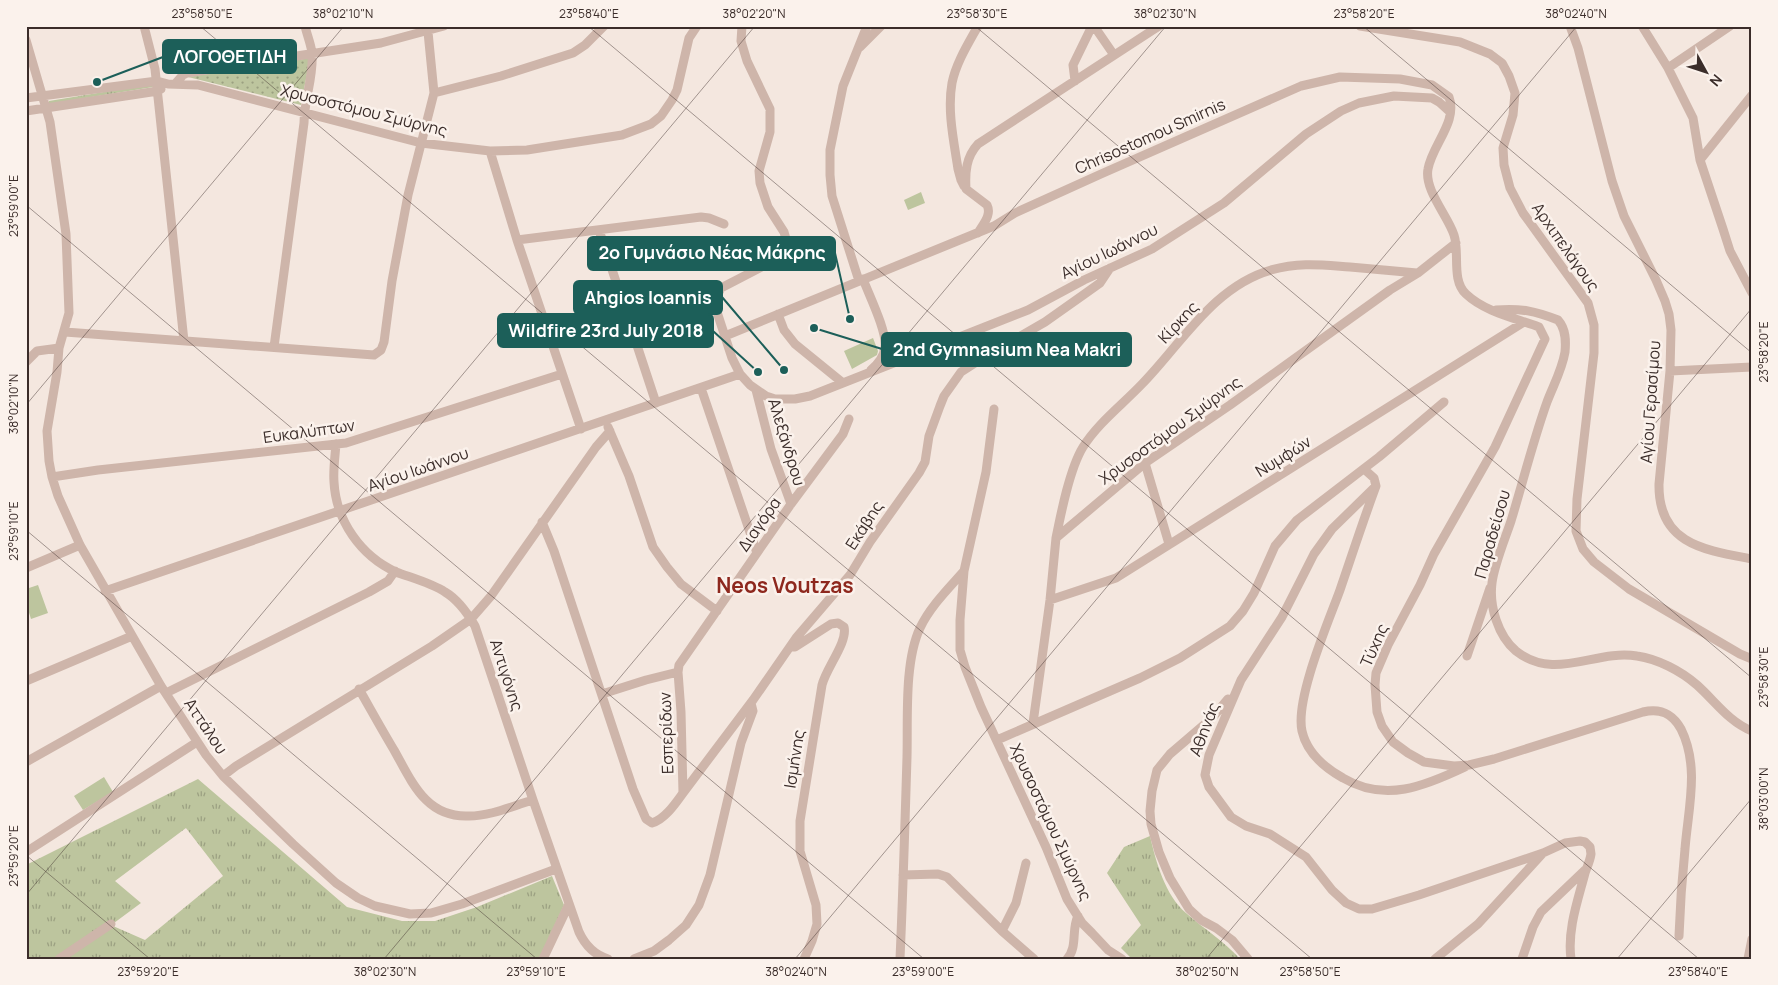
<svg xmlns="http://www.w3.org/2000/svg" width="1778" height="985" font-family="Manrope,sans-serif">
  <defs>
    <pattern id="grass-tufts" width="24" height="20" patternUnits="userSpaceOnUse" patternTransform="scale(1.25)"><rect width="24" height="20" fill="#bdc59e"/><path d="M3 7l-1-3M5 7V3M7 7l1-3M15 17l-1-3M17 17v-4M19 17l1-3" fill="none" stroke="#9ba081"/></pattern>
    <pattern id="park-dots" width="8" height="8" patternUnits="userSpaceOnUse" patternTransform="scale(1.25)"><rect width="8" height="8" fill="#bdc59e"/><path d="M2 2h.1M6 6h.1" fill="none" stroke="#9ba081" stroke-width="1.8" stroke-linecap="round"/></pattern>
  </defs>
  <rect width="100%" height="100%" fill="#f4e7df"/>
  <path fill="url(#grass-tufts)" d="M152,84L153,87L49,104V101Z
    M198,779L347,907L402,921H435L477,907L552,876L564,905L539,959H61L113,926L145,940L223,876L186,828L115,881L141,903L114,923L56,959H26V865Z
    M1150,836C1156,862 1165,895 1186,913C1204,929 1224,941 1240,959H1132L1121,948L1141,925L1107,873L1124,847Z"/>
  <path fill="url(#park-dots)" d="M310,58L301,105L188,77Z"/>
  <path fill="#bdc59e" d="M921,192L925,203L908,210L904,200Z
    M873,338L878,351L877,355L852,369L844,351Z
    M38,585L48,613L31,619L26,603V589Z
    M104,777L113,792L83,810L74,796Z"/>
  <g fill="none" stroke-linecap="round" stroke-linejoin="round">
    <path stroke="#ceb5aa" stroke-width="9" d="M144,26L155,69L184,341
      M742,26L741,41L747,61L770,109V132L759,171L760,183L768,207L784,232L786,239V245L784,250L775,260L721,288L715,300V306L732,358L740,374L750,385L766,396L775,399H795L810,396L1028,310L1084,280L1152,249L1224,203L1306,134L1341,111L1359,103L1394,96L1432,98L1439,102L1450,112
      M1094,26L1114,55
      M1360,26L1460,42L1490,54L1502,63L1509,76L1515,93L1513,115L1503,148L1504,165L1510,188L1523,213L1588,303L1594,325V353L1577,499L1576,531L1583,549L1594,562L1629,589L1740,654L1752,659
      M1570,26L1578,48L1612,181L1624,216L1656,280L1665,301L1669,314L1671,330L1670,371L1659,484C1658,544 1704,550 1752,559
      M1642,26L1668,68L1693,118L1700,160L1723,229L1730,251L1752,293
      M26,40L50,122L66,234L69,313L59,348L57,372L47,431L49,461L52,477L58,496L80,545L161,686L206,755L223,776L293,844L336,883L358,898L375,906L410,914L431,913L462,904L556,869
      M860,47L881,26
      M1668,68L1730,26
      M1075,81L1073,65L1092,26
      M175,84L183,75L187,73L381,43L444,26
      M434,93L501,76L573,53L585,45L604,26
      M26,98L157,81L168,84L198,85L421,143L490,151L527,150L622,135L651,124L661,116L672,100L677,90L689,38L697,26
      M26,111L158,91L161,89
      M490,151L517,240L581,429
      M1700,160L1752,95
      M964,186L961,180L958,169C954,142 947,111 952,83C956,63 968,44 978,26
      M599,230L656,403
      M978,233C983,224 992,215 987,205L966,189C965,172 966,157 978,144L1159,26
      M517,240L701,217L709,218L724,224
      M863,279C869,295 887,331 885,347C884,357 878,364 871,370
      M859,281L832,196L830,175V150L843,86L867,26
      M1496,310C1521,308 1535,311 1558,320C1566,329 1566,341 1565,352C1562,370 1553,386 1547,402C1533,441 1523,482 1511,521C1505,539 1494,565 1492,583C1489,606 1498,636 1516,651C1555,682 1595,649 1637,656C1658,659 1681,671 1697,685C1715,701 1729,722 1752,731
      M778,314L784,330L795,344L843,383
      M65,332L374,355L381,350L384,342L392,281L408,195L434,93L428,32
      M725,336L994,226L1015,213L1101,174L1301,86L1340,77L1400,79L1432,85L1449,97C1458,122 1432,145 1428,169C1424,190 1448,216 1454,235C1460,253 1451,280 1466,294C1485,312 1515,318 1539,327L1545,339L1495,447L1434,554L1420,585L1388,645L1376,673L1375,685L1377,712L1382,726L1393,742L1408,753L1424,762L1454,766L1469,765L1494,759L1643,712C1660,708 1672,713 1681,729C1700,767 1688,809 1685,849C1682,878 1680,907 1679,936
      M274,347L304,123C304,100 314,76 312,53C311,44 307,35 305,26
      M26,362L37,351L59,348
      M1670,371L1752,367
      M701,388L757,553
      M756,390L771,449L791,504
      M994,409L986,472L964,571L960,620V650L965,667L981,707L1046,847L1067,899L1082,923L1092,933L1108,950L1122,959
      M608,427L629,476L653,547L667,567L681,584L717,611
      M336,444C335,457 333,470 334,482C336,521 361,556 396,572C412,578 431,583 445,592C457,599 468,614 475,626L533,800L579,932C585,945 595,955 608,959
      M1145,463L1169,544
      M1364,469L1374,478L1376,486C1363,521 1352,555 1340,590C1328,623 1295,699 1302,731C1307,753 1325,768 1343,778C1385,803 1425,786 1465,767
      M52,477L98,470L346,443L562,374
      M1376,486L1332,529L1314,554L1282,617L1241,680L1209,755L1205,775L1209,787L1231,817L1246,826L1270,834L1306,857L1332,890L1346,903L1359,909H1372L1419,895L1543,853L1565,843L1580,841L1585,842L1590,847L1591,854C1590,861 1587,867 1585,873C1578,900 1567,930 1571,959
      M542,522L554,551L633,789L646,819L652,823C665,819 675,804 683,793L753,700L796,638L850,575L870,542L919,473L925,462L929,436L940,406L944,396L961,372L989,354L1045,322L1086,293L1100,283L1110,268
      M1056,538C1061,513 1070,468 1083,447C1098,423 1122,405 1142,384C1181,344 1214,286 1271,270C1300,262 1321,265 1350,267C1372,269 1395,271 1417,273
      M26,568L80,545
      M105,591L740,374
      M1050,600L1116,578L1524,322
      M790,647H795L831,624L838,623L844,627C848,642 826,668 822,685L800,821V851L816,905L817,924L812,941L804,959
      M1467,656L1490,588
      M26,681L132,636
      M359,689C371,710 382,730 394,750C412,782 426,818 469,816C491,816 512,806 533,800
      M166,693L369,592L388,581L395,571
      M602,694L646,680L678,672
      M1228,699L1212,718L1170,754L1157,770L1152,791L1150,811L1151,824L1159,852L1170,878L1189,909L1201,920L1216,928L1232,940L1248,959
      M1033,723L1050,600L1056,538L1145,463L1230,405L1390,290L1418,273L1456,243
      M997,740L1140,678L1180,658L1230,626L1243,611L1254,593L1275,546L1297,520L1379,457L1444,402
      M26,762L161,686
      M223,776L236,766L432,646L471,619L491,596L596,447L610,431
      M683,793L681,712L678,672L679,665L791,504L843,434L849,419
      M26,852L197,742
      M903,875L938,874L947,877L1002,931L1034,959
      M1002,931L1016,903L1026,863
      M59,959L111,924
      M543,959L569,904
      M634,959L654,951L669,940L686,925L699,905L710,875L741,743L753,711L751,703
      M900,959C903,891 905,824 907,757C908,720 904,662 920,628C930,607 948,589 964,571
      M1067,959C1078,947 1071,930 1078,916
      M1435,959L1478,924L1543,853
      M1522,959L1533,927L1541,912L1585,870
      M1748,959L1752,939"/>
  </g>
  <path fill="none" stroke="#3b2d2a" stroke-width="1" stroke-opacity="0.45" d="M200,26L1312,959M588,26L1699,959M975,26L1752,678M1363,26L1752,353M1750,26L1752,28M26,205L924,959M26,405L344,26M26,530L537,959M26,855L150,959M26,895L755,26M384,959L1166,26M795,959L1577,26M1206,959L1752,308M1617,959L1752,798"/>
  <g text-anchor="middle" stroke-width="5" stroke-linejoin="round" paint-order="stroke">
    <g font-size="16" fill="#3b2d2a" stroke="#fbf2ec">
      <text transform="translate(364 110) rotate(14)" y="6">Χρυσοστόμου Σμύρνης</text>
      <text transform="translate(1150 136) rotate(-24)" y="6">Chrisostomou Smirnis</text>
      <text transform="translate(1566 247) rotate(55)" y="6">Αρχιπελάγους</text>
      <text transform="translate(1109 251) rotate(-26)" y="6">Αγίου Ιωάννου</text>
      <text transform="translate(1178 322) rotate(-47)" y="6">Κίρκης</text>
      <text transform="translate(1650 402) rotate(-86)" y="6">Αγίου Γερασίμου</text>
      <text transform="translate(1170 430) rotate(-36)" y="6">Χρυσοστόμου Σμύρνης</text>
      <text transform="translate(309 431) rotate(-8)" y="6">Ευκαλύπτων</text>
      <text transform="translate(787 442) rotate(73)" y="6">Αλεξάνδρου</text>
      <text transform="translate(1283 456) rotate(-32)" y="6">Νυμφών</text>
      <text transform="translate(418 469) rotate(-19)" y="6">Αγίου Ιωάννου</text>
      <text transform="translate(759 524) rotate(-55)" y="6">Διαγόρα</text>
      <text transform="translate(864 525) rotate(-57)" y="6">Εκάβης</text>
      <text transform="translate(1492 534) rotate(-74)" y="6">Παραδείσου</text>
      <text transform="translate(1374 645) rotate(-66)" y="6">Τύχης</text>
      <text transform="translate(507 675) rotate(72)" y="6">Αντιγόνης</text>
      <text transform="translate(206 726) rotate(56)" y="6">Αττάλου</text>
      <text transform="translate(1204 729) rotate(-69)" y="6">Αθηνάς</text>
      <text transform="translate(666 733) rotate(-92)" y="6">Εσπερίδων</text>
      <text transform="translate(794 759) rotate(-81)" y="6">Ισμήνης</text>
      <text transform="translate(1051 822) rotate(65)" y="6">Χρυσοστόμου Σμύρνης</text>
    </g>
    <g font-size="21" font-weight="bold" fill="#8e281e" stroke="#fbf2ec">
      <text x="785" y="593">Neos Voutzas</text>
    </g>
  </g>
  <path fill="none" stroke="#1c5f59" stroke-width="2" d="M97 82L163 57M850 319L835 253M784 370L722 297M758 372L713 331M814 328L882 349"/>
  <g fill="#1c5f59" stroke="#fbf2ec" stroke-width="2">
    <circle cx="97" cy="82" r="5"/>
    <circle cx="850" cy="319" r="5"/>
    <circle cx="784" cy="370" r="5"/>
    <circle cx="758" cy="372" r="5"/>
    <circle cx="814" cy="328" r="5"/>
  </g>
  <g fill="#1c5f59" stroke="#1c5f59" stroke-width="2">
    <rect x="163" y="40" width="133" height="33" rx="5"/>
    <rect x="588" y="237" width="247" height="33" rx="5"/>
    <rect x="574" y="281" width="148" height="33" rx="5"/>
    <rect x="498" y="314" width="215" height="33" rx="5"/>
    <rect x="882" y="333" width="249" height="33" rx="5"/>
  </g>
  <g font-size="18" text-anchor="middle" font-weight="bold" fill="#fff">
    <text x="230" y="63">ΛΟΓΟΘΕΤΙΔΗ</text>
    <text x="712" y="259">2ο Γυμνάσιο Νέας Μάκρης</text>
    <text x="648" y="304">Ahgios Ioannis</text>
    <text x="606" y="337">Wildfire 23rd July 2018</text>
    <text x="1007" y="356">2nd Gymnasium Nea Makri</text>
  </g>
  <rect width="1778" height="985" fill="none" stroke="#fbf2ec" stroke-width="55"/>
  <g transform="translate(1706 72) rotate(130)" stroke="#fbf2ec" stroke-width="4" paint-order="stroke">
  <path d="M0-4L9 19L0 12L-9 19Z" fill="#3b2d2a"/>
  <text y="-8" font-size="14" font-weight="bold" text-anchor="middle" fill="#3b2d2a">N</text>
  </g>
  <rect x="28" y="28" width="1722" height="930" fill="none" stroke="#3b2d2a" stroke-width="2"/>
  <g font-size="12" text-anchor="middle" fill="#3b2d2a">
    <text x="202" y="18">23°58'50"E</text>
    <text x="343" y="18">38°02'10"N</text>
    <text x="589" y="18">23°58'40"E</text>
    <text x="754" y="18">38°02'20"N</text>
    <text x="977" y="18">23°58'30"E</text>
    <text x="1165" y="18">38°02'30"N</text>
    <text x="1364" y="18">23°58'20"E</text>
    <text x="1576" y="18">38°02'40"N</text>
    <text transform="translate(14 206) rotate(-90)" y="4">23°59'00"E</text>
    <text transform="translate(1764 352) rotate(-90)" y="4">23°58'20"E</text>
    <text transform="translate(14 404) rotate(-90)" y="4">38°02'10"N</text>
    <text transform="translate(14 531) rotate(-90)" y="4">23°59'10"E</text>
    <text transform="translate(1764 677) rotate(-90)" y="4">23°58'30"E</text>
    <text transform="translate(1764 799) rotate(-90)" y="4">38°03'00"N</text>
    <text transform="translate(14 856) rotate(-90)" y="4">23°59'20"E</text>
    <text x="148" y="976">23°59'20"E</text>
    <text x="385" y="976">38°02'30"N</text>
    <text x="536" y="976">23°59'10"E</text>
    <text x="796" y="976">38°02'40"N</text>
    <text x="923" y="976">23°59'00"E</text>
    <text x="1207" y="976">38°02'50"N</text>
    <text x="1310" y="976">23°58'50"E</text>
    <text x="1698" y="976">23°58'40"E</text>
  </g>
</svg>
